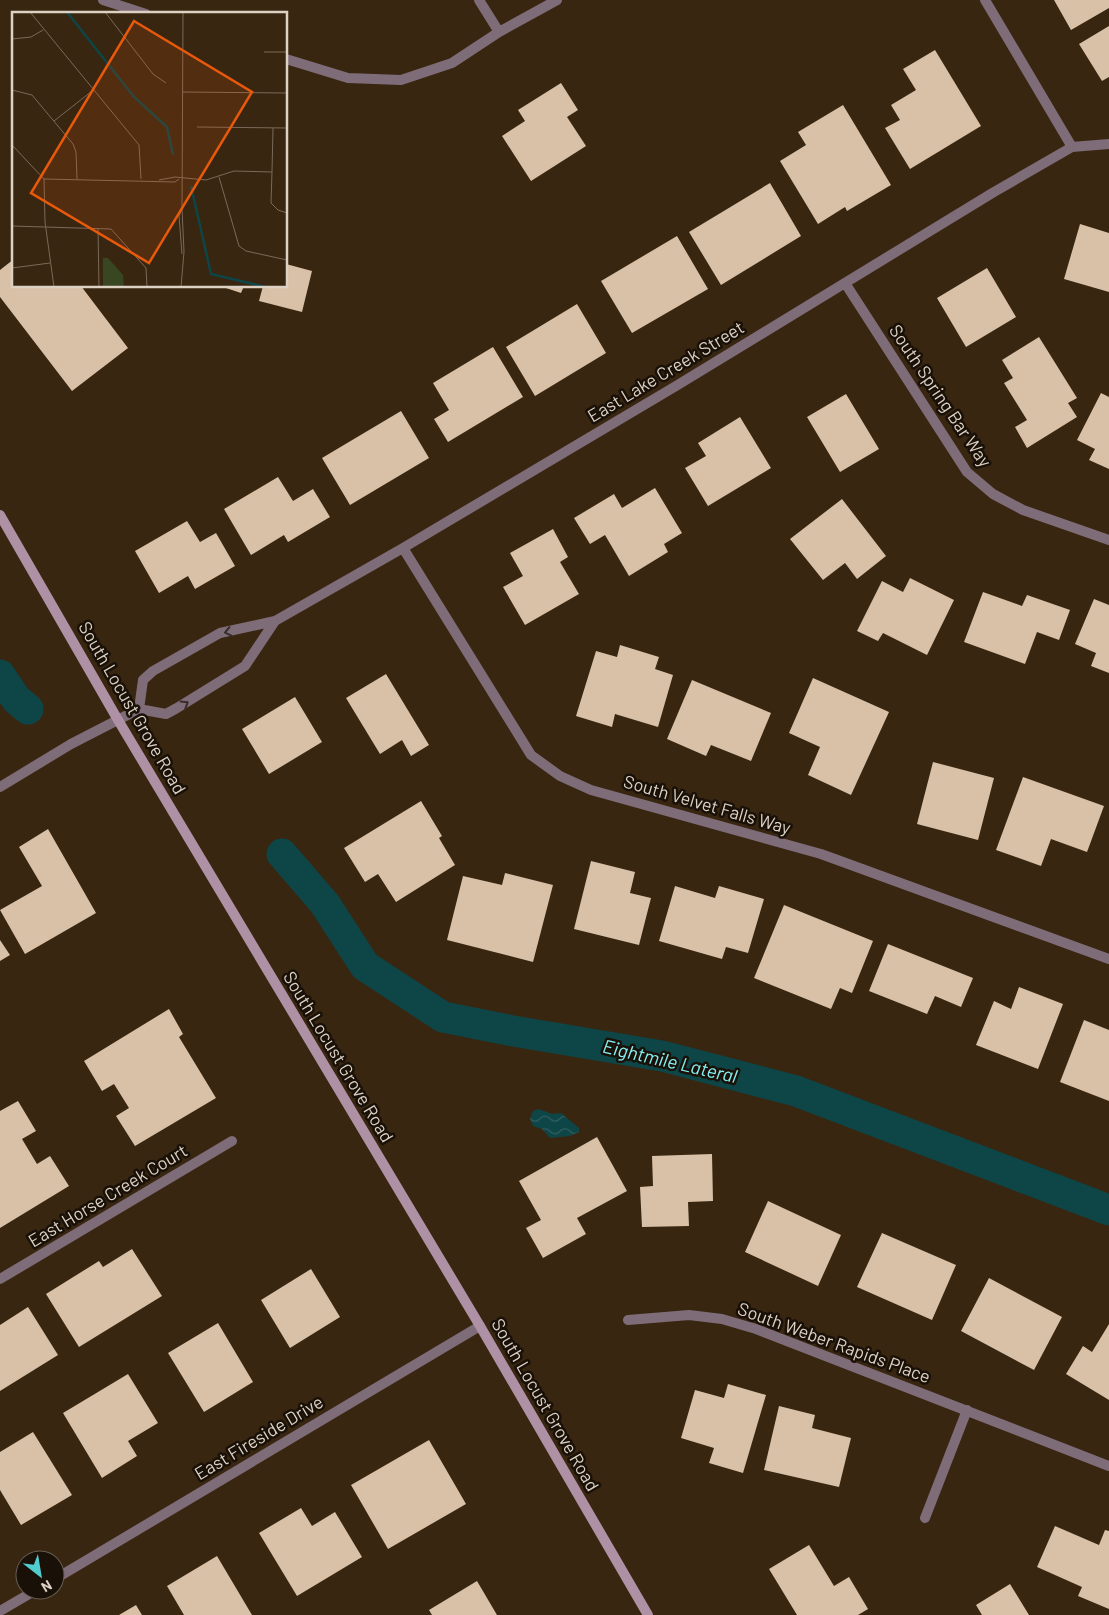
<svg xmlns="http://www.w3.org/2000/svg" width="1109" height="1615" font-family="Barlow,sans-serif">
  <defs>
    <pattern id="water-waves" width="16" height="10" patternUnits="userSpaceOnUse" patternTransform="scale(1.25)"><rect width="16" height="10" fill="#0e4547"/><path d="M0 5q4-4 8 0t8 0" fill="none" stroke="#315f60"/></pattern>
  </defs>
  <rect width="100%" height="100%" fill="#382611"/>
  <path fill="url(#water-waves)" d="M539,1109L552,1114L561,1113L579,1128V1132L570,1136L550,1138L542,1129L533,1126L530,1119L533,1111Z"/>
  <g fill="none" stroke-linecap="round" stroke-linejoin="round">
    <path stroke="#0e4547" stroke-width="31" d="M0,675L16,699L28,709
      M282,854L325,904L365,966L443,1017L513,1031L662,1056L796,1091L1109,1210"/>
  </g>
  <path fill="#d9c1a8" d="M1054,0H1109V8L1071,30Z
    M1109,26V77L1102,81L1079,44Z
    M935,50L981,126L910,169L885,128L900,120L891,105L916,90L903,69Z
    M561,83L578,110L567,117L586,146L531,181L502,136L525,121L518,110Z
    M843,105L891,185L847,211L845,207L818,224L780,161L806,145L798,132Z
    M770,183L801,236L721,285L689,232Z
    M1080,224L1109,233V292L1064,279Z
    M677,236L708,289L632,333L601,281Z
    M14,259V286H81L128,348L72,391L0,297V270Z
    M286,264L312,271L302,312L259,301L263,286H286Z
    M987,268L1016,317L966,347L937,298Z
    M220,286H244L241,293Z
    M577,304L606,353L535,396L506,347Z
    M1039,337L1077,398L1068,403L1077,417L1027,448L1015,427L1027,420L1004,383L1013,378L1002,360Z
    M493,347L523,397L448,442L434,419L449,410L433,383Z
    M1101,393L1109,397V469L1089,460L1095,449L1077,440Z
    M846,394L879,449L840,472L807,417Z
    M401,411L429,458L350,505L322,458Z
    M740,417L771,468L708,506L685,468L706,456L698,443Z
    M278,477L293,501L313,489L330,517L288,542L284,535L251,555L224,509Z
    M655,488L682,533L664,544L668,552L629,576L605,535L590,544L574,518L614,494L622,508Z
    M842,499L886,556L857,579L845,563L823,580L790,539Z
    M187,521L200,542L216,533L235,566L195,589L188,576L159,593L135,551Z
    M553,529L568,557L560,562L579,594L525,625L503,587L523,576L510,553Z
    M910,578L954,600L927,655L883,633L878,641L857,631L882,581L903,592Z
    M983,592L1022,606L1027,595L1070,610L1059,640L1037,632L1025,664L964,642Z
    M1094,599L1109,605V673L1091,666L1096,653L1075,644Z
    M620,645L659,657L655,669L673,675L658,727L615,714L612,727L576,716L596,651L617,657Z
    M386,674L429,745L411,756L402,740L380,754L346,698Z
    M813,678L889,712L851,795L808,775L820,747L789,733Z
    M692,680L771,713L751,761L711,745L706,756L667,739Z
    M295,697L322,742L269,774L242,729Z
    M933,762L994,778L978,840L917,824Z
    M1023,777L1104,806L1087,852L1051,839L1041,866L996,850Z
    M421,801L442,836L439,838L455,865L396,902L378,874L365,882L344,848Z
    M48,829L96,913L25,954L0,910L42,886L19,847Z
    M591,861L635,872L630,893L651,898L639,945L574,929Z
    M505,873L553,885L533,962L447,940L463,876L502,885Z
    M675,886L715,898L719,886L764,899L748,953L726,947L722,959L659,941Z
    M784,905L873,941L852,993L840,988L831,1009L754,978Z
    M0,940L10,955L0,961Z
    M888,944L973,978L961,1007L935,996L927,1014L869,991Z
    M1019,987L1063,1004L1038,1069L976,1045L994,1001L1011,1009Z
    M169,1009L183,1034L179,1037L216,1098L135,1146L116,1116L129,1108L114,1084L102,1091L84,1061Z
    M1084,1020L1109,1030V1101L1060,1082Z
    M18,1101L36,1131L22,1139L37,1164L50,1156L69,1186L0,1228V1111Z
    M597,1137L627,1191L577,1218L586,1234L543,1258L526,1228L541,1220L519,1181Z
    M712,1154L713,1201L688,1202L689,1226L642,1227L640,1187L653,1186L652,1156Z
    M768,1201L841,1235L818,1286L745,1252Z
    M882,1233L956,1265L932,1320L857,1287Z
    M132,1249L162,1296L79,1347L46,1294L99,1261L103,1267Z
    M311,1269L340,1317L290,1348L261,1300Z
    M989,1278L1062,1317L1034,1370L961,1331Z
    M28,1307L58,1355L0,1391V1325Z
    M218,1323L253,1382L204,1412L168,1353Z
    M1109,1324V1400L1066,1374L1083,1346L1092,1352Z
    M128,1374L158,1423L128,1441L137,1456L102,1478L63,1413Z
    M728,1384L766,1395L743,1473L709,1463L714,1448L681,1438L695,1390L724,1398Z
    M779,1406L815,1415L812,1428L851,1438L839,1487L764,1470Z
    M33,1432L72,1495L21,1525L0,1490V1452Z
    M429,1440L466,1504L388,1549L351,1485Z
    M301,1508L312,1526L335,1512L362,1557L297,1596L259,1533Z
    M1055,1526L1099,1545L1105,1530L1109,1531V1609L1078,1596L1082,1587L1037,1567Z
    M809,1545L834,1586L849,1577L868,1609L858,1615H797L769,1569Z
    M217,1556L252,1615H184L167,1586Z
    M477,1581L497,1615H432L429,1610Z
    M1010,1584L1029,1615H982L976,1605Z
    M136,1605L142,1615H119Z"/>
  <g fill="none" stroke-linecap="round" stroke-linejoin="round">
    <path stroke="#7f6c79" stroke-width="10" d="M103,0L146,14
      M479,0L499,32
      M985,0L1072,147
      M286,59L348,78L401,80L452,63L499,32L557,0
      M845,283L967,472L993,494L1023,510L1109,540
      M403,548L531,755L560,776L591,790L821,854L1109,959
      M139,709L143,680L153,671L220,633L275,621L403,548L676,386L994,192L1072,147L1109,144
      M0,787L71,744L139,709L166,714L177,708L245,666L275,621
      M0,1279L232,1141
      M628,1320L689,1315L722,1319L756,1329L1109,1466
      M925,1518L967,1410
      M55,1579L480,1326
      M0,1611L36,1590"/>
    <path stroke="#af91a6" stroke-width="10" d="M0,515L118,720L480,1326L648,1615"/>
  </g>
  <defs><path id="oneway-chevron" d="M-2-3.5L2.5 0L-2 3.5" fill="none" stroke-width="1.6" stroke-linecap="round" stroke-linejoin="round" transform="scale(1.25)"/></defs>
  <g stroke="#382c2a">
    <use href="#oneway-chevron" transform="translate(228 632) rotate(167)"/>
    <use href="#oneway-chevron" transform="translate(185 704) rotate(-32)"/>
  </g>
  <g text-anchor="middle" stroke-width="5" stroke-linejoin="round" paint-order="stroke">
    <g font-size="18" fill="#ddd1c4" stroke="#191108">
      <text transform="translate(666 372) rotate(-31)" y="6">East Lake Creek Street</text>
      <text transform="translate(940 396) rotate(56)" y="6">South Spring Bar Way</text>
      <text transform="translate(132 708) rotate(60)" y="6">South Locust Grove Road</text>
      <text transform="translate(707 805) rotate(16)" y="6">South Velvet Falls Way</text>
      <text transform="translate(338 1057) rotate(59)" y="6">South Locust Grove Road</text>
      <text transform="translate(108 1196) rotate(-31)" y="6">East Horse Creek Court</text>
      <text transform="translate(834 1343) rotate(20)" y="6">South Weber Rapids Place</text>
      <text transform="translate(545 1405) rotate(60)" y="6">South Locust Grove Road</text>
      <text transform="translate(259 1438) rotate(-31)" y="6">East Fireside Drive</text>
    </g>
    <g font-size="19" font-style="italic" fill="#85eff3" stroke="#191108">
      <text transform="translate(670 1061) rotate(13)" y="7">Eightmile Lateral</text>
    </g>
  </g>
  <g transform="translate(12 12)">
    <rect width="275" height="275" fill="#382611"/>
    <path d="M91,246H96L111,263L112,275H91Z" fill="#384621"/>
    <path fill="none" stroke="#0e4547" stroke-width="2.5" d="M55,0L122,85L155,115L161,143M179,174L199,262L254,275"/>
    <path fill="none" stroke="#7a6a59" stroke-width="1" d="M18,0L127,133L129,167M93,0L141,62L154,71M247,0H275M0,27L19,25L31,18M252,40H275M0,78L20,83L61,132L64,140L65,167M170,80L275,81M42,109L80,79M185,115L275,116M0,133L32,167L163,170L167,167M260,160L261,116M207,165L227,234L234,239L275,248M32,167L33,210L42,275M147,168L163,165L194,168L222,159L260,160L259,191L266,198L275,201M170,197L171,0M0,214L99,217L134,256L135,275M86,216L87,275M0,256L38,251M169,275L172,240L170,197L167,204L170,242"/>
    <path fill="#e8590c" fill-opacity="0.15" stroke="#e8590c" stroke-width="2.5" d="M122,9L240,80L137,251L19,181Z"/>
    <rect width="275" height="275" fill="none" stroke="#ddd1c4" stroke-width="2.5"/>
  </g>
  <g transform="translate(40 1575) rotate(149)"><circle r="24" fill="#191108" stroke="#675e53"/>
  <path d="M0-4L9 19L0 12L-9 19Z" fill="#52cdcf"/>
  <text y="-8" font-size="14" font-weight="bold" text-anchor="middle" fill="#ddd1c4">N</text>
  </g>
</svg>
